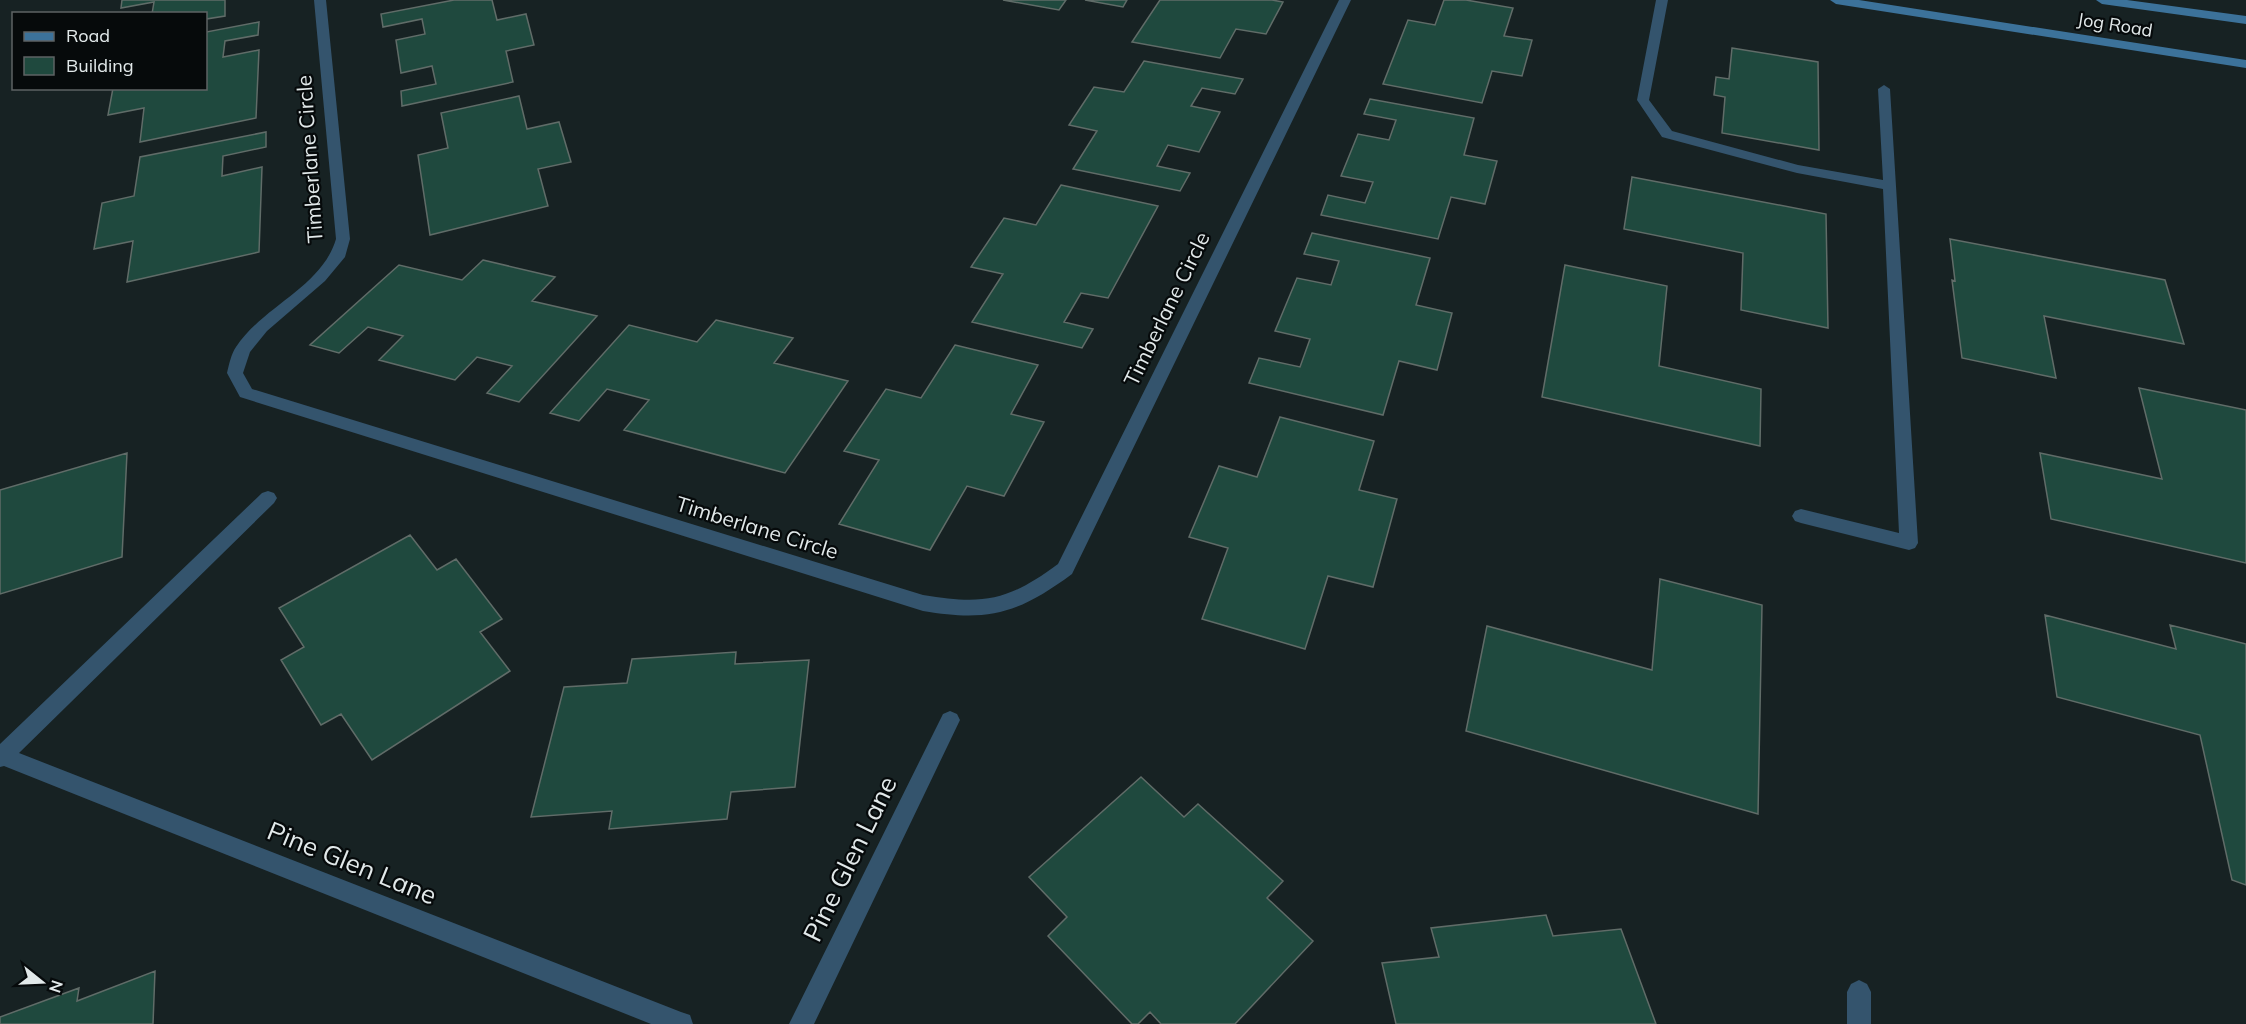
<svg xmlns="http://www.w3.org/2000/svg" width="2246" height="1024" font-family="Mulish,sans-serif">
  <rect width="100%" height="100%" fill="#172223"/>
  <path fill="#1f493e" stroke="#606c68" stroke-width="1.5" d="M122,0H225V16L206,19V14H152L154,2L121,8Z
    M454,0H492L497,20L526,14L534,45L506,51L513,82L402,106L401,91L436,84L432,66L401,73L396,40L425,34L422,19L383,27L381,14Z
    M1003,0H1066L1059,10Z
    M1085,0H1127L1123,7Z
    M1160,0H1272L1283,2L1266,34L1236,29L1220,58L1132,42Z
    M1444,0H1466L1513,8L1504,36L1532,40L1522,76L1492,71L1482,103L1383,84L1408,20L1435,25Z
    M259,22L258,35L225,41L223,57L259,50L256,118L140,142L144,108L108,115L113,88H206V32Z
    M1732,48L1818,62L1819,150L1722,133L1725,97L1714,95L1716,77L1729,79Z
    M1144,61L1243,79L1235,94L1202,88L1191,106L1220,112L1199,152L1168,145L1157,166L1190,173L1180,191L1073,169L1097,131L1069,125L1094,87L1124,92Z
    M519,96L527,129L559,122L571,162L538,169L548,206L430,235L418,155L448,148L441,113Z
    M1370,99L1474,118L1464,155L1497,161L1485,204L1451,197L1438,239L1321,215L1328,195L1365,203L1373,182L1341,176L1358,134L1389,140L1396,120L1364,114Z
    M266,132V147L223,156L222,176L262,167L259,252L127,282L133,241L94,249L102,203L134,196L140,157Z
    M1632,177L1826,214L1828,328L1741,310L1743,253L1624,229Z
    M1061,185L1158,206L1108,298L1081,293L1064,322L1093,329L1082,348L972,322L1003,274L971,267L1004,218L1036,225Z
    M1312,233L1430,258L1416,305L1452,313L1437,370L1399,361L1383,415L1249,383L1259,358L1300,367L1310,339L1275,331L1297,278L1331,285L1339,261L1304,254Z
    M1950,239L2165,280L2184,344L2044,316L2056,378L1962,358L1952,280L1955,281Z
    M483,260L555,277L532,301L597,316L519,402L487,393L512,366L477,357L455,380L379,360L403,336L368,327L339,353L310,345L399,265L462,280Z
    M1565,265L1667,286L1659,366L1761,389L1760,446L1542,397Z
    M716,320L793,338L774,363L848,381L785,473L624,430L649,400L607,389L579,421L550,413L629,325L697,342Z
    M955,345L1038,365L1011,414L1044,422L1004,496L967,486L930,550L839,524L879,460L844,451L886,389L921,398Z
    M2139,388L2246,410V563L2051,519L2040,453L2162,479Z
    M1280,417L1374,441L1359,490L1397,499L1373,587L1328,576L1305,649L1202,619L1228,548L1189,537L1219,466L1257,477Z
    M127,453L122,557L0,594V490Z
    M410,535L437,570L456,559L502,619L480,632L510,671L372,760L341,714L321,725L281,660L304,647L279,608Z
    M1660,579L1762,605L1758,814L1466,731L1487,626L1652,670Z
    M2045,615L2176,649L2170,625L2246,644V885L2232,880L2200,735L2057,697Z
    M736,652L735,664L809,660L795,787L731,792L727,819L609,829L612,811L531,817L564,687L627,683L632,659Z
    M1141,777L1184,817L1198,804L1283,881L1267,898L1313,941L1235,1024H1161L1150,1012L1138,1024H1132L1048,936L1067,917L1029,877Z
    M1546,915L1553,936L1621,929L1656,1024H1396L1382,963L1439,957L1431,928Z
    M155,971L153,1024H0V1017L79,988L77,1001Z"/>
  <g fill="none" stroke-linecap="round" stroke-linejoin="round">
    <path fill="#34546d" fill-rule="evenodd" d="M1656,0H1668L1649,100L1672,131L1798,165L1883,180L1878,89L1884,85L1890,89L1918,543L1915,548L1909,550L1801,523L1795,521L1792,516L1795,511L1801,509L1899,533L1883,189L1797,173L1662,137L1637,100Z"/>
    <path fill="#34546d" fill-rule="evenodd" d="M314,0H326L350,239L345,257L325,281L267,331L250,352L243,373L252,389L923,595C984,605 1008,601 1058,564L1339,0H1351L1072,574C1018,614 988,622 923,611L240,397L227,373C229,365 231,354 236,347C263,306 322,287 336,239Z
      M268,491L274,493L277,498L274,503L19,753L681,1012L690,1015L693,1024H651L4,766L0,767V744L262,493Z
      M950,711L957,714L960,720L814,1024H789L943,714Z
      M1859,980L1867,984L1871,992V1024H1847V992L1851,984Z"/>
    <path fill="#3c729a" fill-rule="evenodd" d="M1830,0H1859L2246,60V68L1836,4Z
      M2096,0H2127L2246,16V24L2102,4Z"/>
  </g>
  <g text-anchor="middle" stroke-width="4.5" stroke-linejoin="round" paint-order="stroke">
    <g font-size="18" fill="#e2e9ea" stroke="#060a0b">
      <text transform="translate(2115 25) rotate(9)" y="6">Jog Road</text>
    </g>
    <g font-size="21" fill="#e2e9ea" stroke="#060a0b">
      <text transform="translate(310 159) rotate(-94)" y="7">Timberlane Circle</text>
      <text transform="translate(1167 309) rotate(-64)" y="7">Timberlane Circle</text>
      <text transform="translate(757 528) rotate(17)" y="7">Timberlane Circle</text>
    </g>
    <g font-size="26" fill="#e2e9ea" stroke="#060a0b">
      <text transform="translate(850 859) rotate(-64)" y="9">Pine Glen Lane</text>
      <text transform="translate(352 863) rotate(22)" y="9">Pine Glen Lane</text>
    </g>
  </g>
  <rect x="12" y="12" width="195" height="78" fill="#060a0b" stroke="#5e6364" stroke-width="1.5"/>
  <rect x="24" y="32" width="30" height="9" fill="#3c729a" stroke="#5e6364" stroke-width="1.5"/>
  <text x="66" y="42" font-size="18" fill="#e2e9ea">Road</text>
  <rect x="24" y="57" width="30" height="18" fill="#1f493e" stroke="#5e6364" stroke-width="1.5"/>
  <text x="66" y="72" font-size="18" fill="#e2e9ea">Building</text>
  <g transform="translate(42 982) rotate(108)" stroke="#060a0b" stroke-width="4.5" paint-order="stroke">
  <path d="M0-4.5L10 22L0 15L-10 22Z" fill="#e2e9ea"/>
  <text y="-9" font-size="16" font-weight="bold" text-anchor="middle" fill="#e2e9ea">N</text>
  </g>
</svg>
